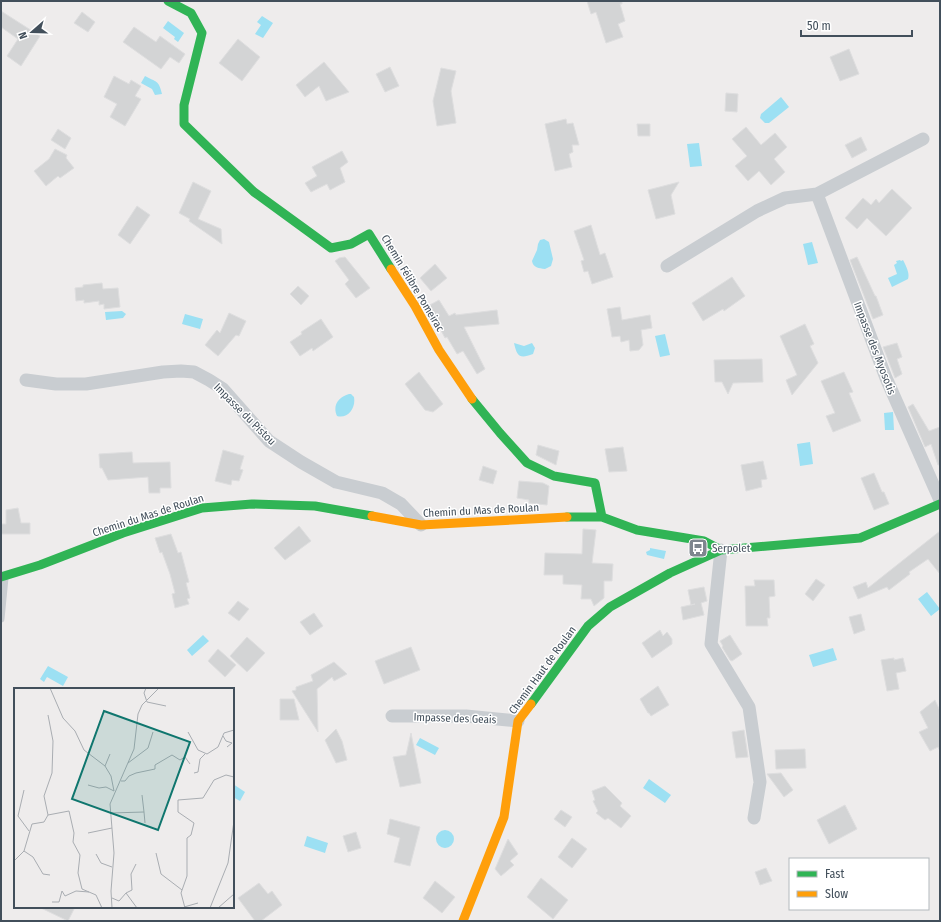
<svg xmlns="http://www.w3.org/2000/svg" width="941" height="922" font-family="'Fira Sans Condensed',sans-serif">
  <rect width="100%" height="100%" fill="#eeecec"/>
  <path fill="#9ce0f3" d="M262,16L273,23L263,38L255,34L261,25L257,22Z
    M168,21L184,33L178,42L174,39L175,37L163,28Z
    M145,76C156,82 159,80 162,94L155,95L152,89L141,83Z
    M781,97L789,107L769,123H765L760,118L761,114Z
    M699,143L702,166L690,167L687,144Z
    M544,239L549,242L553,259L551,266L545,269C539,268 533,268 532,261L537,250L538,244L540,240Z
    M812,242L818,263L808,265L803,244Z
    M900,260L901,261L903,260C906,266 910,273 908,279L892,287L888,278L897,274L894,265L897,263L896,261Z
    M122,311L126,314L123,318L106,320L105,312Z
    M185,314L203,319L200,329L182,324Z
    M665,334L670,355L660,357L655,336Z
    M514,343L524,346L532,343L535,348L533,354C520,359 517,357 514,343Z
    M349,394H351L354,397C356,408 348,419 337,416C332,405 339,397 349,394Z
    M893,412L894,430H885L884,413Z
    M810,442L813,464L800,466L797,444Z
    M650,548L666,551L664,559L647,555L646,552L650,550Z
    M927,592L940,609L931,616L918,599Z
    M203,635L209,641L192,656L187,650Z
    M833,648L837,660L813,667L809,655Z
    M48,666L68,677L63,686L47,677L44,682L40,679Z
    M420,738L439,748L435,755L416,745Z
    M649,779L671,795L665,803L643,788Z
    M233,784L245,792L240,801L233,797Z
    M436 839a9 9 0 1 1 18 0a9 9 0 1 1-18 0Z
    M307,836L328,843L325,853L304,846Z"/>
  <path fill="#d3d4d5" stroke="#dededf" d="M587,1H622V4H620L625,21L618,24L623,37L606,43L596,12L591,14Z
    M1,11L40,36L21,66L7,56L18,39L1,27Z
    M82,12L95,22L88,32L74,23Z
    M134,27L156,42L160,36L185,54L179,63L170,57L161,69L123,42Z
    M238,39L260,57L242,81L219,63Z
    M849,49L859,74L840,81L830,57Z
    M324,62L349,92L326,101L319,86L305,97L296,85Z
    M390,67L399,86L385,92L376,74Z
    M441,68L456,71L451,91L456,123L437,126L433,101Z
    M114,76L129,84L131,80L141,86L135,96L141,99L125,126L110,117L117,104L104,97Z
    M726,93L738,94L737,112L725,111Z
    M566,119L567,124L573,123L579,145H572L573,152L569,154L572,167L555,171L545,124Z
    M637,124H650V136H638Z
    M746,127L761,145L775,133L787,147L774,159L785,172L771,185L759,171L748,181L735,166L747,156L732,139Z
    M58,129L71,138L65,149L51,140Z
    M861,137L867,150L852,158L845,145Z
    M55,149L67,155L66,158L74,168L60,178L58,176L46,186L34,171L49,159Z
    M342,151L348,162L340,168L345,182L330,190L327,184L311,192L305,183L317,176L312,167Z
    M193,182L211,191L198,219L221,229L222,244L189,221L190,219L179,213Z
    M679,182L671,195L675,214L656,219L648,190Z
    M892,189L912,208L886,236L867,218L857,229L845,218L863,198L871,205L876,199L879,203Z
    M137,206L150,215L130,244L118,235Z
    M591,225L600,255L605,253L613,277L592,284L588,271L584,272L581,261L584,260L574,231Z
    M345,257L370,288L356,298L345,284L349,280L335,261L339,258Z
    M857,257L875,296H876L883,315L873,319L850,260Z
    M435,264L447,278L431,291L420,278Z
    M732,277L745,296L724,311L723,309L703,321L692,303Z
    M102,283L103,289L118,288L120,307L104,309V304L99,305V301L84,303V300L76,301L75,288L83,287V285Z
    M298,286L309,296L301,305L290,294Z
    M439,300L449,316L455,313L456,315L497,310L499,324L464,327L485,369L477,374L463,351L457,354L447,337L445,338L428,306Z
    M620,307L622,320L650,315L652,328L641,330L643,345L639,350L630,351L629,340L621,342L620,336L612,337L607,309Z
    M229,313L246,321L239,336L236,335L218,356L205,345L217,330L220,333Z
    M321,319L333,337L313,351L312,348L300,356L290,342L302,334L301,332Z
    M805,324L814,344L810,346L818,363L792,395L786,380L797,375L780,336Z
    M897,343L902,357L897,359L902,374L895,378L883,347Z
    M762,359L763,382L733,383L728,394L722,382H715L714,360Z
    M419,372L443,404L433,412L425,410L405,384Z
    M844,372L853,392L849,393L861,421L833,432L826,416L835,413L821,381Z
    M913,404L929,431L940,427V465H938L931,444L925,447L908,407Z
    M538,445L559,451L556,465L536,455Z
    M623,447L627,471L609,472L605,449Z
    M223,450L244,456L240,469L243,470L239,481L232,480L231,485L215,481Z
    M132,452L133,463L170,462L171,488H160V493H149L148,477L108,480L102,468H100L99,454Z
    M763,461L767,479L761,480L762,487L746,491L741,465Z
    M483,466L497,471L493,484L479,480Z
    M874,473L882,492H884L889,504L874,510L861,478Z
    M519,481L543,483L549,486L547,505L529,503V500L517,498Z
    M18,508L21,523H30V534H1V524H6V510Z
    M299,526L311,541L285,560L274,548Z
    M583,529L596,530L592,563L613,564L612,581H604V598L594,606L591,599H581L582,585L563,584V575H544L545,553L582,554Z
    M940,531V574L928,559L909,572L910,574L889,590L887,587L858,599L853,587L866,582L868,588Z
    M171,534L178,553L181,552L189,582L186,583L190,598L187,599L189,604L175,608L172,594L175,593L170,574L162,552L160,553L155,538Z
    M816,579L825,585L813,601L805,594Z
    M754,580H774L775,596L769,597L770,618H767L768,626H746L745,586H755Z
    M704,587L707,601L701,603L704,615L683,620L681,607L695,604L691,605L688,590Z
    M238,601L249,609L239,621L228,613Z
    M314,613L323,626L310,635L300,622Z
    M861,614L865,630L854,634L849,617Z
    M660,630L663,636L667,632L672,639V644L652,658L642,643Z
    M730,635L742,654L732,661L730,660L722,647L723,646L720,641Z
    M247,637L265,653L247,672L230,656Z
    M411,647L420,670L384,684L375,661Z
    M218,649L236,665L225,677L208,661Z
    M894,658V660L903,658L906,671L896,673L899,689L887,691L881,660Z
    M334,662L347,674L334,681L332,677L317,689L318,732L292,691L296,690V687L313,681L311,675Z
    M658,686L669,705L651,716L649,713H648L640,699Z
    M280,699H294L299,720H280Z
    M935,700L940,711V751L938,747L930,751L919,732L928,728L920,712Z
    M336,729L342,741L347,760L336,763L325,740Z
    M744,730L748,757L736,758L732,732Z
    M411,733L421,783L400,787L393,757L406,755Z
    M805,749L806,768L776,769L775,750Z
    M781,773L793,790L784,797L767,774Z
    M605,786L622,803L620,806L631,816L621,828L608,818L605,820L596,813L598,811L593,801L595,800L592,791Z
    M845,805L857,829L829,844L817,820Z
    M561,810L572,817L565,827L554,819Z
    M390,819L420,827L410,866L394,862L400,838L387,834Z
    M356,832L361,848L348,852L343,836Z
    M572,838L587,849L572,868L558,857Z
    M508,839L518,854L510,861L514,865L501,876L495,869Z
    M766,868L772,881L760,885L755,872Z
    M541,878L568,900L553,919L527,897Z
    M435,881L455,897L442,913L423,898Z
    M259,883L268,894L272,891L282,905L261,921H255L238,898Z
    M39,907H75L68,921Z"/>
  <g fill="none" stroke-linecap="round" stroke-linejoin="round">
    <path stroke="#c9cdd1" stroke-width="7" d="M1,619L5,578"/>
    <path stroke="#c9cdd1" stroke-width="13" d="M923,139L817,194L886,378L940,500
      M667,266L757,211L785,198L817,194
      M26,380L56,384H86L163,372L181,371L194,372L209,380L223,389L269,441L301,462L336,482L382,493L401,504L421,525
      M721,550L711,644L749,707L760,782L754,818
      M392,716H466L518,721"/>
    <path stroke="#30b455" stroke-width="9" d="M168,1L191,13L202,33L184,105V124L254,192L331,248L351,244L369,234L391,269
      M472,399L500,433L527,463L554,476L595,483L602,517
      M567,517H602L637,530L704,541L721,550L860,538L940,504
      M1,577L40,565L123,533L202,508L252,504L315,506L372,516
      M531,704L588,626L610,607L670,573L721,550"/>
    <path stroke="#ff9f0a" stroke-width="9" d="M391,269L415,306L439,350L472,399
      M372,516L421,525L567,517
      M463,921L504,817L518,721L531,704"/>
  </g>
  <defs>
    <g id="bus-square" transform="scale(1)"><rect x="-9" y="-9" width="18" height="18" rx="4" fill="#7e868e" stroke="#fff"/><path d="M-5-6H5V4H4V6H2V4H-2V6H-4V4H-5ZM-3.5-4V0h7V-4ZM-3.5 1.2v1.5H-2V1.2ZM2 1.2v1.5H3.5V1.2Z" fill="#fff"/></g>
  </defs>
  <g fill-rule="evenodd">
    <use href="#bus-square" x="698" y="548"/>
  </g>
  <g text-anchor="middle" stroke-width="3" stroke-linejoin="round" paint-order="stroke">
    <g font-size="11" fill="#424f5b" stroke="#fff">
      <text transform="translate(413 283) rotate(59)" y="4">Chemin Félibre Pomeirac</text>
      <text transform="translate(875 348) rotate(69)" y="4">Impasse des Myosotis</text>
      <text transform="translate(245 414) rotate(45)" y="4">Impasse du Pistou</text>
      <text transform="translate(481 510) rotate(-3)" y="4">Chemin du Mas de Roulan</text>
      <text transform="translate(148 515) rotate(-18)" y="4">Chemin du Mas de Roulan</text>
      <text transform="translate(542 670) rotate(-54)" y="4">Chemin Haut de Roulan</text>
      <text transform="translate(455 718) rotate(2)" y="4">Impasse des Geais</text>
    </g>
    <g font-size="11" fill="#424f5b" stroke="#fff" text-anchor="start">
      <text x="712" y="552">Serpolet</text>
    </g>
  </g>
  <g transform="translate(14 688)">
    <rect width="220" height="220" fill="#eeecec"/>
    <path fill="none" stroke="#a9adb2" stroke-width="1" d="M36,0L49,30L61,43L70,62L91,78L97,88L100,103M132,0L130,5L133,14L152,18M174,44L184,62L193,66L204,59L210,45L220,42M209,48L212,53L218,55L213,59M114,75L134,60L139,44M91,78L96,66M180,85L184,84L186,71L191,66M107,93H111L115,88L122,85L141,81V77L158,67L166,72L171,69L176,76M74,97L85,100L92,99L100,103M10,102L4,128L15,143M128,107L130,124M97,125L130,124L131,135M34,127L55,123L60,145L59,154L66,167L64,185L68,201L82,207L88,220M74,145L98,140M10,163L19,169L29,186L36,187M142,165L147,186L168,202M82,166L87,175L98,179M0,173L10,163L18,136L30,134L34,127L30,108L38,85L39,53L34,27M112,205L118,202L117,186L122,176M98,210L105,213L112,205L123,220M38,214H45L48,203L51,208L62,203L75,204M170,219L184,215M98,220L97,203L100,165L96,116L120,61L124,26L128,17L145,0M171,220L167,205L173,188V150L177,147L180,135L164,124V112L189,110L200,92L212,87L220,89M196,220L214,175L220,133M204,220L220,206"/>
    <path fill="#0f766e" fill-opacity="0.15" stroke="#0f766e" stroke-width="2" d="M90,23L176,54L144,142L58,111Z"/>
    <rect width="220" height="220" fill="none" stroke="#424f5b" stroke-width="2"/>
  </g>
  <rect width="941" height="922" fill="none" stroke="#424f5b" stroke-width="4"/>
  <rect x="789" y="858" width="140" height="52" fill="#ffffff" stroke="#b3b9bd"/>
  <rect x="797" y="871" width="20" height="6" fill="#30b455" stroke="#b3b9bd"/>
  <text x="825" y="878" font-size="12" fill="#424f5b">Fast</text>
  <rect x="797" y="891" width="20" height="6" fill="#ff9f0a" stroke="#b3b9bd"/>
  <text x="825" y="898" font-size="12" fill="#424f5b">Slow</text>
  <g transform="translate(32 32) rotate(250)" stroke="#ffffff" stroke-width="3" paint-order="stroke">
  <path d="M0-3L7 15L0 10L-7 15Z" fill="#424f5b"/>
  <text y="-6" font-size="11" font-weight="bold" text-anchor="middle" fill="#424f5b">N</text>
  </g>
  <path d="M801 30v6h111v-6" fill="none" stroke="#424f5b" stroke-width="2"/>
  <text x="807" y="30" font-size="12" fill="#424f5b" stroke="#ffffff" stroke-width="3" paint-order="stroke">50 m</text>
</svg>
